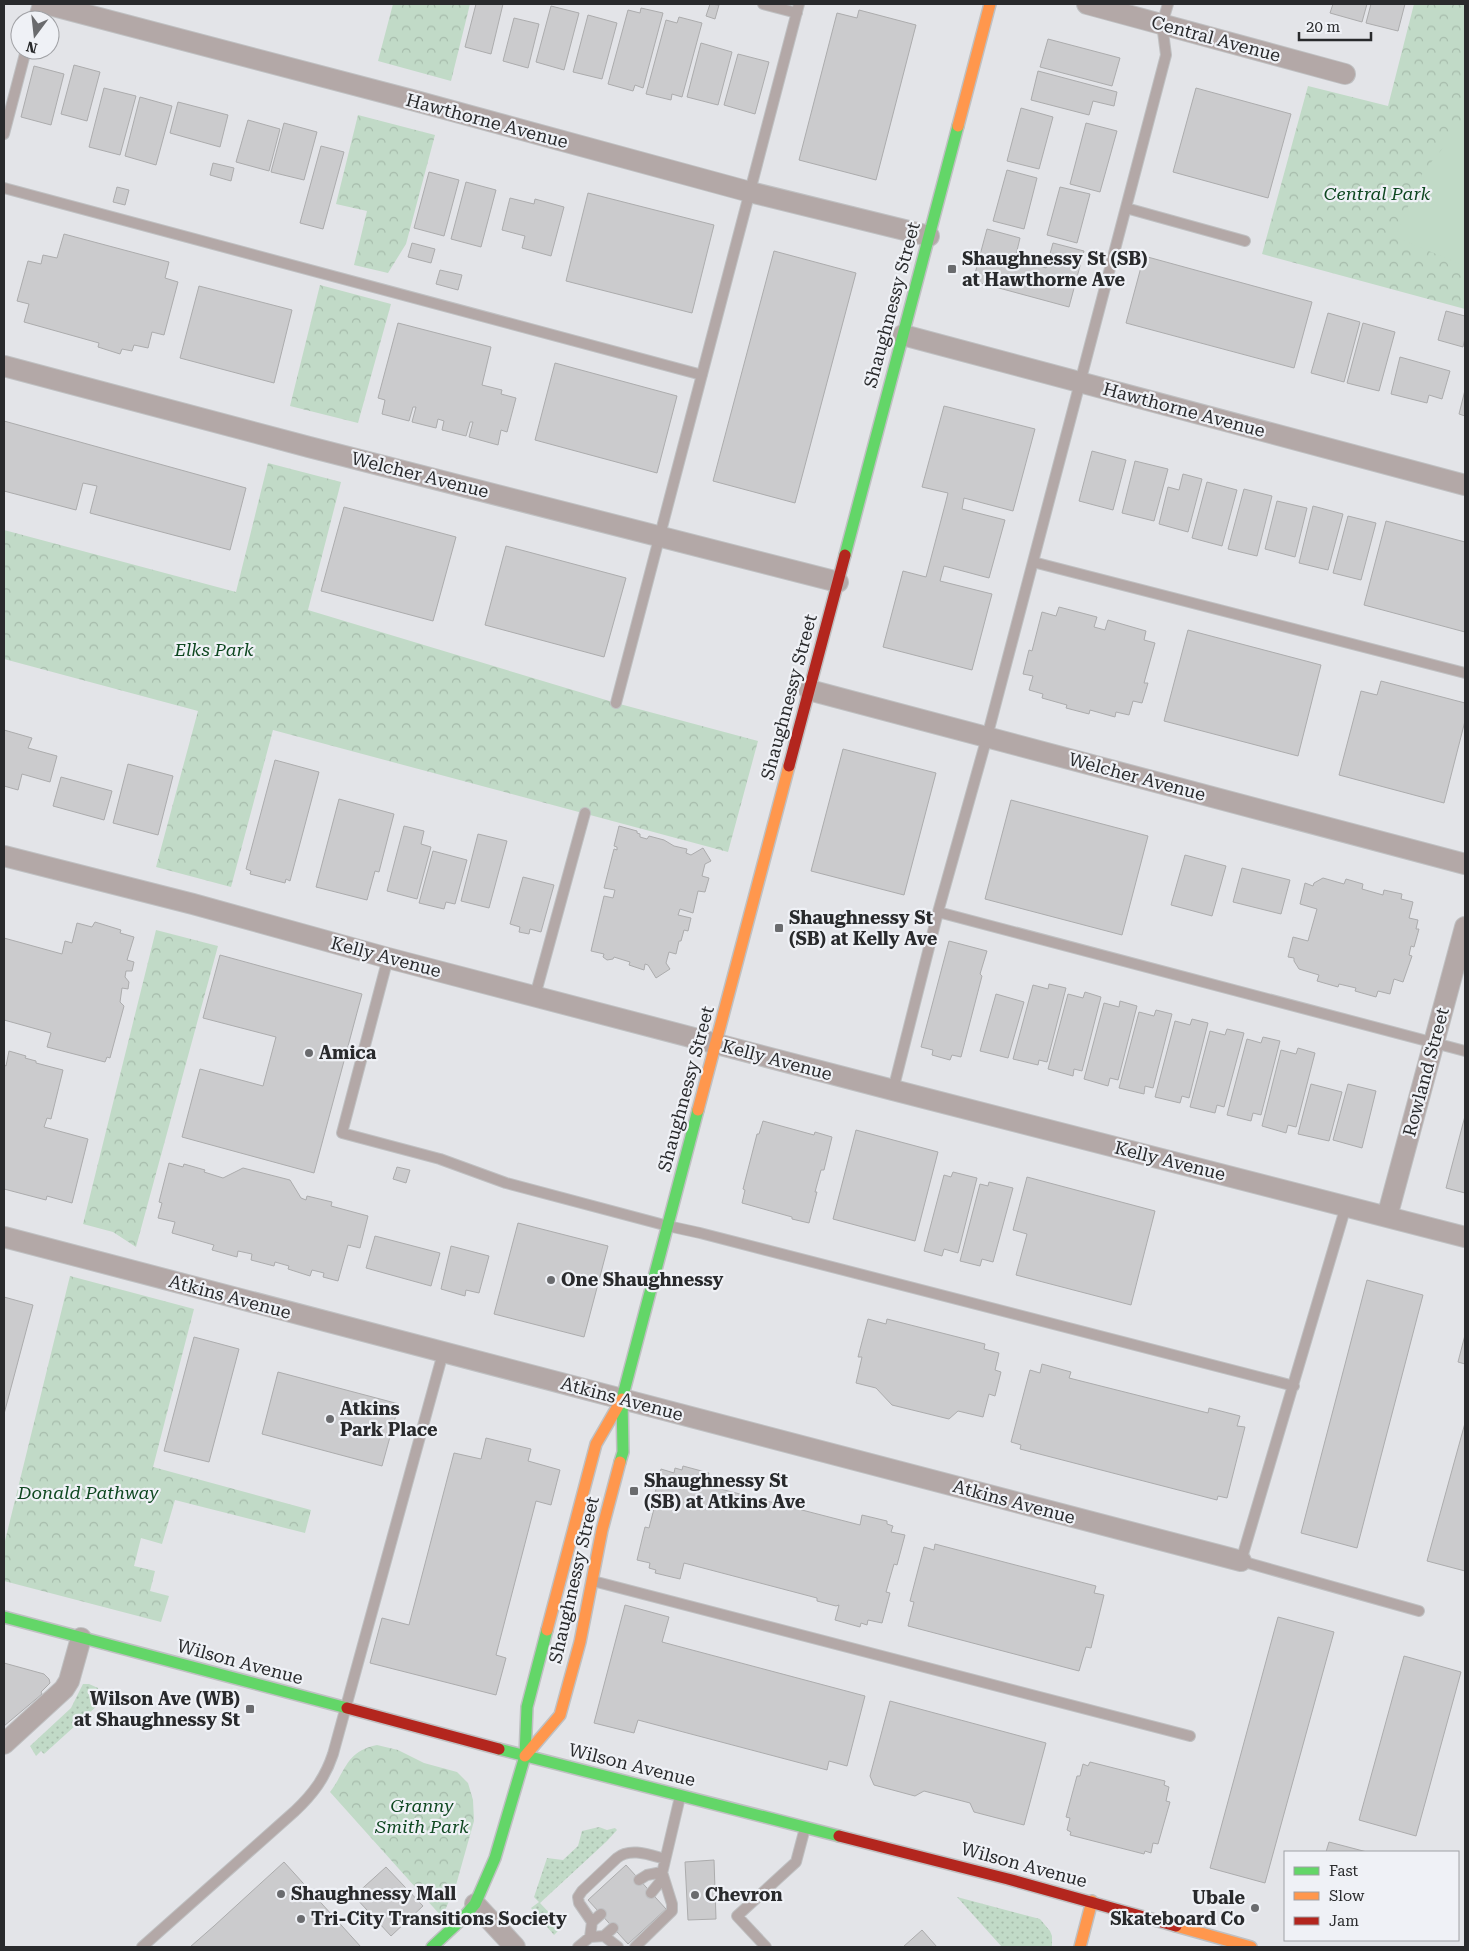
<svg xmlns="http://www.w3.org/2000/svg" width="1469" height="1951" font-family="'Roboto Serif',serif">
  <defs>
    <pattern id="grass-dots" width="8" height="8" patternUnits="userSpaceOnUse" patternTransform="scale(1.25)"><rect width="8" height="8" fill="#c1dac7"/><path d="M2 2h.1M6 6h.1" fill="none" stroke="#a6bbab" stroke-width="1.8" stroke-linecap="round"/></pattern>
    <pattern id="park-crowns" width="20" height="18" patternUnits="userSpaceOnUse" patternTransform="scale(1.25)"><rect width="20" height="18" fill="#c1dac7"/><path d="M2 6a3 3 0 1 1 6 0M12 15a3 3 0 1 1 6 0" fill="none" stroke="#a6bbab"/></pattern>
  </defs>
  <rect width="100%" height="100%" fill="#e3e4e8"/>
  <path fill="url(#grass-dots)" d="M83,1684H89L98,1688L100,1696L98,1705L44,1754L41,1751L36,1756L30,1746L71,1708Z
    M599,1827L607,1830L615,1828L617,1830L607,1841L540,1903L557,1921L558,1931L554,1935L531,1908L539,1902L534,1897L547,1858L563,1860L578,1846L582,1831Z
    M957,1897L1040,1919L1050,1931L1052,1936V1947H1002Z"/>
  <path fill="url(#park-crowns)" d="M393,4H470L451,81L378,61Z
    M1414,4H1465V309L1262,254L1308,86L1388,106Z
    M358,115L435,135L406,244L388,273L354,265L367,211L336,204Z
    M320,285L391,304L358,423L290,406Z
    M268,463L341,482L308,610L616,703L758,741L728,852L273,730L231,887L156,867L198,711L4,659V530L236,592Z
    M156,930L218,946L136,1247L113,1232L83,1224Z
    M70,1276L194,1309L153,1467L311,1510L305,1533L175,1500L162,1544L141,1538L134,1566L155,1571L150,1591L169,1596L161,1622L4,1581V1545Z
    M377,1745L398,1750L424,1763L457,1772L468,1783L473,1800L474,1821L456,1885L442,1917L330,1792C346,1771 346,1751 377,1745Z"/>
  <path fill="#c1dac7" d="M1465,121V266L1395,237L1423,172Z"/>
  <path fill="#cbcbcd" stroke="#acacad" d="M476,4H503L491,54L465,47Z
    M710,4L719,5L715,19L706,16Z
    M1333,4H1367L1362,22L1330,13Z
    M1371,4H1405L1398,31L1366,23Z
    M551,6L579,13L564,70L536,62Z
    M641,8L663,13L643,88L635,85L633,91L608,84L628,10L640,13Z
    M859,10L916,25L876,180L799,160L837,13L857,18Z
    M588,15L617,23L602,79L573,72Z
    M679,17L702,23L682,97L672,94L671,100L646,94L666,20L677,23Z
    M514,18L539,24L528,68L503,61Z
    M1048,39L1120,58L1112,86L1040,67Z
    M701,43L732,52L718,105L687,97Z
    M738,54L769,62L755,114L724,105Z
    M74,65L100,72L87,121L61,114Z
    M34,66L64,74L51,125L21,117Z
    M1038,71L1117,92L1114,106L1093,101L1089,115L1031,100Z
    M104,88L136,96L120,155L89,147Z
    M1196,88L1291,114L1268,198L1173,172Z
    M140,97L172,106L156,165L125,156Z
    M178,102L228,115L220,147L170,133Z
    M1021,108L1053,117L1039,169L1007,161Z
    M248,120L280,129L269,171L236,162Z
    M284,123L317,132L304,180L271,172Z
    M1086,123L1117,131L1100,192L1070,184Z
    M321,146L344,152L323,229L300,223Z
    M213,163L234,168L231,181L210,175Z
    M1007,170L1037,178L1024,229L993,221Z
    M429,172L459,180L444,236L414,228Z
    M466,182L496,190L481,247L451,239Z
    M117,187L129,190L125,205L113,202Z
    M1060,187L1090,194L1077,243L1047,235Z
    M588,193L714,225L692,313L566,281Z
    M510,198L534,204L535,199L564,207L551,256L522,248L525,236L502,230Z
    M987,229L1020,238L1015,259L1046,268L1053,243L1084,251L1069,307L973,281Z
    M64,234L169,262L165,278L178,282L164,335L152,332L148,348L134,345L132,351L122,349L120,354L98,347L99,343L24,322L29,304L17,301L28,261L41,264L43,255L57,258Z
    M412,243L435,249L431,263L408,257Z
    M774,251L856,273L795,503L713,481Z
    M1144,256L1312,302L1294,368L1126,323Z
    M440,270L462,275L458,290L436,284Z
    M199,286L292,310L274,383L180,358Z
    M1446,311L1465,316V338L1463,347L1438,340Z
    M1328,313L1360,322L1344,382L1311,373Z
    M398,323L491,347L482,385L502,390L501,394L516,398L507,432L501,430L498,445L469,437L473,422H470L466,436L442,430L444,421L438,419L436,428L412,422L416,407H413L409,421L382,414L385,400L378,398Z
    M1363,323L1395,332L1379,391L1347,383Z
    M1400,357L1450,371L1442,399L1429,395L1427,403L1391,394Z
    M555,363L677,396L657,473L535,440Z
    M1465,390V416L1459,414Z
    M944,406L1035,429L1013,511L964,498L962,509L1005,520L989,578L944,566L940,581L992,594L972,670L883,647L903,571L926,577L945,505L948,493L922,487Z
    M4,421L246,488L230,550L90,513L97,486L83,483L76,510L4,491Z
    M1092,451L1126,460L1113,510L1079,501Z
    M1135,461L1168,469L1154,521L1122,513Z
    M1183,474L1202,479L1188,532L1159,524L1168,487L1179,490Z
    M1207,482L1237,490L1222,546L1192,538Z
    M1244,489L1272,496L1257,556L1228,549Z
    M1277,501L1307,508L1295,557L1265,549Z
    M1313,506L1343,514L1328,570L1299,563Z
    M344,507L456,537L433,621L321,591Z
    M1348,516L1376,523L1361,580L1333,573Z
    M1386,521L1465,542V632L1364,605Z
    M506,546L626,578L604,657L485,625Z
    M1059,607L1097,617L1094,627L1105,630L1108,620L1146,631L1144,640L1155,643L1144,683H1148L1142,703L1133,701L1129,715L1116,712L1115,717L1090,710L1089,714L1066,708L1067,705L1042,698L1043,694L1029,690L1033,676L1023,674L1029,650L1032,651L1042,612L1056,616Z
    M1188,630L1321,665L1298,756L1164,721Z
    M1381,681L1465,703V721L1444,803L1339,775L1361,691L1377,695Z
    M4,730L32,738L28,748L57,756L50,782L22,774L18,790L4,786Z
    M843,749L936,773L904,895L811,871Z
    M275,760L319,772L290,881L286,879L285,883L250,874L251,871L246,869Z
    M128,764L173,776L158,835L113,823Z
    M61,777L112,791L104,820L53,806Z
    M339,799L394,814L379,872L375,871L367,900L316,887Z
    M1011,800L1148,836L1122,935L985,899Z
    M404,826L424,831L421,844L431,847L417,899L387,891Z
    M619,826L637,831V833L640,834V837L647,839L649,836L664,840L674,846L687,849L686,853L691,855L703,848L711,861L705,864L702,876L709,878L705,892L698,891L693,913L680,909L678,915L691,918L688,931L684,930L681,941H679L676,954L669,952L666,963L670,969L656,978L648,965L645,964L644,970L629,965L630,962L614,957L613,959L607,960L603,957L604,954L591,951L604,896L613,898L615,890L604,888L614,849L617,850V847L614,846Z
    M478,834L507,841L489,908L461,901Z
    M433,851L467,860L455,904L446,902L444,909L419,903Z
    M1185,855L1226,866L1212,916L1171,905Z
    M1242,868L1290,880L1281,914L1233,902Z
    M523,877L554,885L541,932L530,929L529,934L519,932L520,927L510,924Z
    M1323,878L1344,884L1346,879L1363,884L1362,889L1383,895L1384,890L1402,894L1401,899L1413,902L1409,918L1418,920L1416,929H1419L1414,947L1411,946L1409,955L1412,956L1403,982L1394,979L1390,994L1378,991L1376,997L1355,991L1356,988L1339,984L1338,987L1317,981L1319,975L1299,969L1294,961V958L1288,957L1293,937L1308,941L1317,909L1300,904L1305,883L1313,886L1314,883Z
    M95,922L121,930L120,933L134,937L127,960L134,962L132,971H126L125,977L129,982L128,989L122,988L120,1002L124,1006L110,1058L107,1057L105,1062L47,1047L51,1033L4,1020V938L62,954L65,941L72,943L77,923L92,927Z
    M949,941L987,951L980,974L982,976L961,1057L952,1055L950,1060L932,1055L933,1050L921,1047Z
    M220,955L362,994L314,1173L182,1137L200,1069L263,1086L276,1037L203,1018Z
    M1049,984L1066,988L1047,1062L1039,1060L1038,1065L1013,1059L1033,985L1048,989Z
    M1085,992L1101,997L1082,1071L1074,1069L1073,1076L1048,1069L1068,994L1083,998Z
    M996,994L1024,1002L1008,1058L980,1051Z
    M1120,1001L1137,1006L1118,1080L1110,1078L1108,1086L1084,1079L1104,1003L1119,1007Z
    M1156,1010L1172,1014L1153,1088L1145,1086L1144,1094L1119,1088L1139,1012L1154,1016Z
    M1192,1019L1208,1023L1189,1098L1182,1096L1180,1103L1155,1097L1175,1021L1190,1025Z
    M1227,1029L1244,1033L1224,1107L1217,1105L1215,1113L1190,1107L1210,1031L1225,1035Z
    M1263,1037L1280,1041L1261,1115L1253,1113L1251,1121L1227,1115L1247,1039L1261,1043Z
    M1298,1048L1315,1053L1296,1127L1288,1125L1286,1133L1262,1126L1281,1050L1296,1054Z
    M9,1051L26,1056L25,1058L36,1061V1063L63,1070L51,1119L47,1118L44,1127L88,1139L72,1203L47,1196L46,1200L4,1189V1065L6,1066Z
    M1311,1084L1342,1092L1329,1141L1298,1134Z
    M1348,1084L1376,1091L1362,1148L1333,1140Z
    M1465,1116V1193L1446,1188Z
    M763,1121L814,1135L815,1132L832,1137L824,1170H821L815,1192H817L809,1223L792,1219V1217L742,1203L745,1190L743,1189L757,1134H759Z
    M856,1130L938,1152L915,1241L833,1219Z
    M169,1163L183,1167L184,1164L205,1170L204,1172L223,1178L243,1168L290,1180L301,1198L306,1200L307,1196L332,1202L331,1206L368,1216L360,1248L348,1245L338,1281L323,1277L324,1273L312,1270L310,1276L288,1269L289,1266L275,1262L274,1266L251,1260L252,1254L238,1251L237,1257L212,1250L214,1245L172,1233L175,1222L158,1218L162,1203L159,1202Z
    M397,1167L410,1170L406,1183L393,1179Z
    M953,1172L977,1178L958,1253L944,1249L942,1256L924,1251L944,1175L951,1177Z
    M1027,1177L1155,1211L1131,1305L1016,1275L1027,1234L1013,1230Z
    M989,1182L1013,1188L993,1262L982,1259L980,1266L960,1261L980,1184L988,1186Z
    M518,1223L608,1246L584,1337L494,1314Z
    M375,1236L440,1253L431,1286L366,1268Z
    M451,1246L489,1256L479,1293L466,1290L465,1296L441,1289Z
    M1367,1280L1423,1295L1357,1548L1301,1533Z
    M4,1297L33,1305L4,1414Z
    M868,1319L886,1324L887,1319L985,1344L984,1349L999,1353L995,1370L1001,1372L995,1396L989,1394L983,1417L958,1411L949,1419L892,1405L876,1388L856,1383L862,1357H858Z
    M1465,1335V1364L1458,1362Z
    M194,1337L239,1349L209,1462L164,1451Z
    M1042,1364L1071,1372L1069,1378L1208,1413L1209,1408L1240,1416L1237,1426L1245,1427L1227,1498L1218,1496L1217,1500L1020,1449L1021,1445L1011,1442L1030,1370L1040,1373Z
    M278,1372L399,1404L382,1466L262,1434Z
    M1465,1423V1571L1427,1561Z
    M486,1438L531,1449L528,1461L560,1470L551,1505L536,1501L496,1655L506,1658L496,1695L370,1663L382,1618L409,1625L454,1453L481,1459Z
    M683,1466L709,1473L705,1485L860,1525L862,1515L887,1521V1524L893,1526L891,1532L905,1535L897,1565L894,1564L886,1592L890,1593L882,1623L868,1620L867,1625L861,1623L860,1627L835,1620L839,1605L836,1606L817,1601V1598L684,1563L680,1579L655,1573L656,1570L649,1568L650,1563L637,1560L645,1527L649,1528L656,1501H653L661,1469L674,1473L675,1468L682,1470Z
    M935,1544L1096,1586L1094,1593L1104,1595L1091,1648L1086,1647L1079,1671L908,1626L914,1602L910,1601L924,1547L934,1550Z
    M625,1605L669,1617L662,1642L865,1696L847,1766L829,1761L827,1770L638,1720L634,1733L594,1723Z
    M1278,1617L1334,1632L1265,1883L1210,1868Z
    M1404,1656L1461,1672L1416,1836L1359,1820Z
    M4,1663L44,1674L49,1679L50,1683L41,1692L42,1694L4,1726Z
    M890,1701L1046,1743L1024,1825L974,1812L970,1803L924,1791L915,1796L874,1785L870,1776Z
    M1090,1762L1165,1781L1164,1785L1169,1787L1166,1801L1170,1802L1158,1844L1153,1843L1151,1853L1145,1851L1144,1854L1070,1835L1071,1832L1067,1830L1070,1818L1066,1817L1077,1776H1080L1083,1764L1088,1766Z
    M1329,1842L1367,1852H1326Z
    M714,1860L716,1919L688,1920L685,1862Z
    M284,1862L361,1947H190L214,1926Z
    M626,1865L666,1909L628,1944L588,1900Z
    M386,1867L423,1906L391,1936L354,1896Z
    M922,1930L937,1947H903Z"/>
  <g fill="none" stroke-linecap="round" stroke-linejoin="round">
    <g stroke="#bfc0c2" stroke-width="12">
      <path id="lane" d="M763,4L797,13
        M33,20L38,4
        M4,134L26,50
        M4,188L702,375
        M1126,208L1245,241
        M1033,562L1465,673
        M616,703L799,4
        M938,912L1465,1051
        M388,958L342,1133L440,1159L506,1183L668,1226L700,1233L1294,1386
        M535,996L585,813
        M893,1090L938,912L987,737L1166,55L1162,24L1168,4
        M1346,1206L1241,1561L1419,1611
        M593,1581L1190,1736
        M651,1893L660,1882L680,1797
        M592,1922L579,1903L578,1897L582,1891L617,1858C630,1847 650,1855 665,1859
        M604,1936L618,1947
        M590,1937L592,1922L601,1914
        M142,1947L295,1811C313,1794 325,1778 333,1754L443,1353
        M578,1947L590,1937L604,1936L613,1928
        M635,1947L672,1911V1904L662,1872L647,1875L639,1880
        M766,1947L737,1916L796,1862L805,1828"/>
    </g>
    <g stroke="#bfc0c2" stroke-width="22">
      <path id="street" d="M46,4L412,100L750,192L929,236
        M1087,4L1345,74
        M903,335L1465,485
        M4,366L309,447L838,582
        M809,690L1465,864
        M4,856L193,904L388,958L893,1090L1465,1237
        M1387,1217L1465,927
        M4,1237L1241,1561
        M4,1744L64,1689L69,1681L81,1638
        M475,1904L515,1947"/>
    </g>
    <g stroke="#bfc0c2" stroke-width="14">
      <path id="fast" d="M845,555L958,126
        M620,1462L623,1452L622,1399L698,1110
        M4,1617L347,1708
        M499,1749L839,1836
        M432,1947L462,1919L475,1904L495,1858L525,1756L527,1707L547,1630"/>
    </g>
    <g stroke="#bfc0c2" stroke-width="14">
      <path id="slow" d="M958,126L990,4
        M698,1110L789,766
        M547,1630L596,1444L622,1399
        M525,1756L560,1715L580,1642L602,1530L620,1462
        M1176,1926L1251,1947
        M1080,1947L1092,1901"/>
    </g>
    <g stroke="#bfc0c2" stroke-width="14">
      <path id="jam" d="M789,766L845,555
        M347,1708L499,1749
        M839,1836L1008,1879L1176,1926"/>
    </g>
    <use href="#lane" stroke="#b3a8a7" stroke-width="10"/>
    <use href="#street" stroke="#b3a8a7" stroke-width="20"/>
    <use href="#fast" stroke="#63d668" stroke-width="11"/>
    <use href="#slow" stroke="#ff974d" stroke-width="11"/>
    <use href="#jam" stroke="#b3261e" stroke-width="11"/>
  </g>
  <g fill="#6a6b6e" stroke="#eff1f6" stroke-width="2">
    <rect x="947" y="264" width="10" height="10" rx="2.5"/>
    <rect x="774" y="923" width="10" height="10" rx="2.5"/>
    <circle cx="309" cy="1053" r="5"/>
    <circle cx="551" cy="1280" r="5"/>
    <circle cx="330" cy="1419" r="5"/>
    <rect x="629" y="1486" width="10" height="10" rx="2.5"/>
    <rect x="245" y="1704" width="10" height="10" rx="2.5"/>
    <circle cx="281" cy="1894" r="5"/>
    <circle cx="695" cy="1895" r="5"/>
    <circle cx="1255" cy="1908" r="5"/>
    <circle cx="301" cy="1919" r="5"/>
  </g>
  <g text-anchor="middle" stroke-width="4.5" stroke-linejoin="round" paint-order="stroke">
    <g font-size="18" fill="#292a2c" stroke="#eff1f6">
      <text transform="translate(1216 39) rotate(15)" y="6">Central Avenue</text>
      <text transform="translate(487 121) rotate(15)" y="6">Hawthorne Avenue</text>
      <text transform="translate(892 305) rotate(-75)" y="6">Shaughnessy Street</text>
      <text transform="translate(1184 410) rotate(15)" y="6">Hawthorne Avenue</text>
      <text transform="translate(420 475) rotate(14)" y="6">Welcher Avenue</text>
      <text transform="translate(789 697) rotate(-75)" y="6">Shaughnessy Street</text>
      <text transform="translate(1137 777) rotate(15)" y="6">Welcher Avenue</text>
      <text transform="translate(386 957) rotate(15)" y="6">Kelly Avenue</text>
      <text transform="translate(777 1060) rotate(15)" y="6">Kelly Avenue</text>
      <text transform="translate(1426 1072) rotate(-75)" y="6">Rowland Street</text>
      <text transform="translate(686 1089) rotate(-75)" y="6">Shaughnessy Street</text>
      <text transform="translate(1170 1161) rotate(14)" y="6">Kelly Avenue</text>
      <text transform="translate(230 1297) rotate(15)" y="6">Atkins Avenue</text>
      <text transform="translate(622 1399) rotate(15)" y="6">Atkins Avenue</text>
      <text transform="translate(1014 1502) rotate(15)" y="6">Atkins Avenue</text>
      <text transform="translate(574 1580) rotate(-77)" y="6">Shaughnessy Street</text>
      <text transform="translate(240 1662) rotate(15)" y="6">Wilson Avenue</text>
      <text transform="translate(632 1765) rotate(14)" y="6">Wilson Avenue</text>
      <text transform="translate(1024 1865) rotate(15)" y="6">Wilson Avenue</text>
    </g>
    <g font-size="18" font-style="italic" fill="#0f4821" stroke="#eff1f6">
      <text x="1377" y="200">Central Park</text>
      <text x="214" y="656">Elks Park</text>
      <text x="88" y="1499">Donald Pathway</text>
      <text x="422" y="1812">Granny<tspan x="422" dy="21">Smith Park</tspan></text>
    </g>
    <g font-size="18" font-weight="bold" fill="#292a2c" stroke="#eff1f6" text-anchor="start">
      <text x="962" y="265">Shaughnessy St (SB)<tspan x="962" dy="21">at Hawthorne Ave</tspan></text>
      <text x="789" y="924">Shaughnessy St<tspan x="789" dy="21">(SB) at Kelly Ave</tspan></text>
      <text x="319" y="1059">Amica</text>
      <text x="561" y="1286">One Shaughnessy</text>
      <text x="340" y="1415">Atkins<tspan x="340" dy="21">Park Place</tspan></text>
      <text x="644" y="1487">Shaughnessy St<tspan x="644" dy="21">(SB) at Atkins Ave</tspan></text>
      <text x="240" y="1705" text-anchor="end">Wilson Ave (WB)<tspan x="240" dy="21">at Shaughnessy St</tspan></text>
      <text x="291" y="1900">Shaughnessy Mall</text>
      <text x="705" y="1901">Chevron</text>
      <text x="1245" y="1904" text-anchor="end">Ubale<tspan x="1245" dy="21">Skateboard Co</tspan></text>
      <text x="311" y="1925">Tri-City Transitions Society</text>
    </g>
  </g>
  <rect width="1469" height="1951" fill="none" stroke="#292a2c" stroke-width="10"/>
  <rect x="1284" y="1851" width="175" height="90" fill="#eff1f6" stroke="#a0a1a5"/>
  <rect x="1294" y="1867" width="25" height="8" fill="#63d668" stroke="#a0a1a5"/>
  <text x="1329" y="1876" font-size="15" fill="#292a2c">Fast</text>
  <rect x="1294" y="1892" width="25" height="8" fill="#ff974d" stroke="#a0a1a5"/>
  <text x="1329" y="1901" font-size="15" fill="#292a2c">Slow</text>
  <rect x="1294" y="1917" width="25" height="8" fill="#b3261e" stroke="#a0a1a5"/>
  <text x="1329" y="1926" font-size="15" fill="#292a2c">Jam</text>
  <g transform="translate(35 35) rotate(195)"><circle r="24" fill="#eff1f6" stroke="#a0a1a5"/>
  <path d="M0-4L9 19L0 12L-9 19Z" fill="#6a6b6e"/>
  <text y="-8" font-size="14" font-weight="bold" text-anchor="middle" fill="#292a2c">N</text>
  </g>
  <path d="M1299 32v8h72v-8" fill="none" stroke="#292a2c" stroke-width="2.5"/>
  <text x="1306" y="32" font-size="15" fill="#292a2c" stroke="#eff1f6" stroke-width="4" paint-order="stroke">20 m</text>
</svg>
